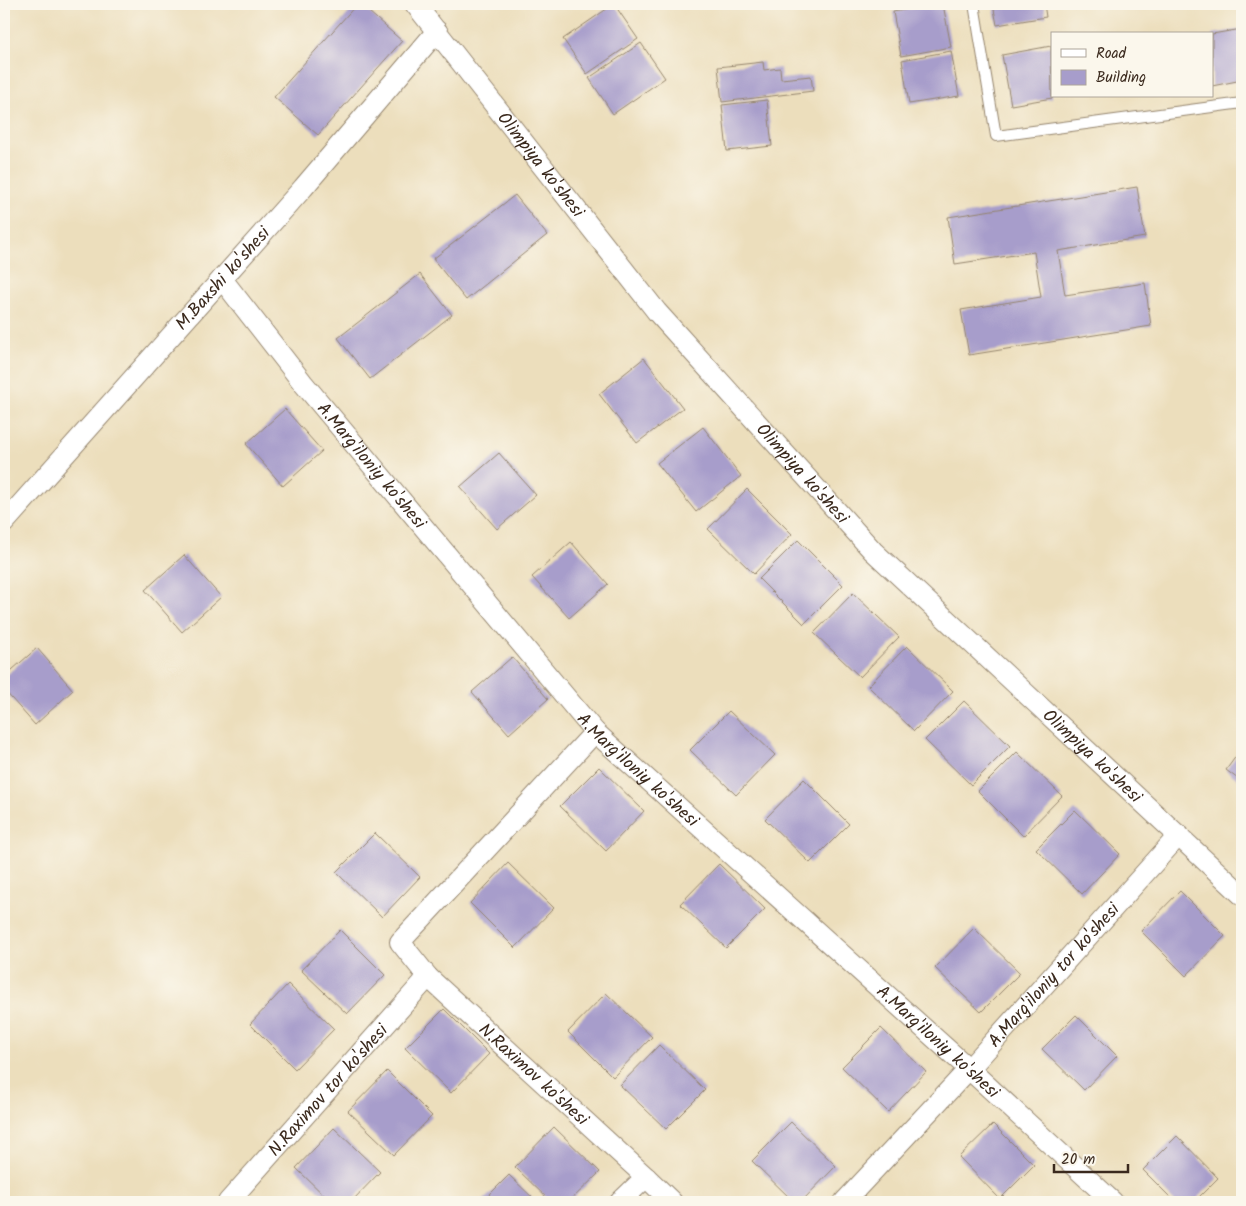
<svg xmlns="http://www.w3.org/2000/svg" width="1246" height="1206" font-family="Kalam,sans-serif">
  <rect width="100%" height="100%" fill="#fbf7ec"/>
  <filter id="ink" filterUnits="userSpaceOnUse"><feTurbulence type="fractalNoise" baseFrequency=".02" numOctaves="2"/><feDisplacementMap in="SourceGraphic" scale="10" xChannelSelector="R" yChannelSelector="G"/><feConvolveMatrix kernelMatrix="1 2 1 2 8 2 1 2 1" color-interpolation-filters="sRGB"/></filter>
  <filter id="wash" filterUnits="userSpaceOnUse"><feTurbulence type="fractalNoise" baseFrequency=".0096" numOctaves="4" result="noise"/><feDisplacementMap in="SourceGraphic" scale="20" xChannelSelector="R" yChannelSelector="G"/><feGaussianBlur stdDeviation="1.12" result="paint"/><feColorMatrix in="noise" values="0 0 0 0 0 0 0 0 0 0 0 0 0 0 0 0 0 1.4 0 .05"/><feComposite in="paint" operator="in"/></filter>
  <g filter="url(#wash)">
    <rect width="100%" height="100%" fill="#ecdebc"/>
    <g id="blocks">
      <path fill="#a79dcb" d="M357,4H360L402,41L318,135L274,97Z
        M614,4L638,39L587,74L563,39Z
        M892,4H914V5L893,8Z
        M936,4H943L951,47L901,56L893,12Z
        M993,4H1044L1046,17L997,25Z
        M1242,29V80L1212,86V34Z
        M641,43L665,78L613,114L589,78Z
        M1051,46L1052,98L1011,105L1002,55Z
        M951,51L959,96L909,104L902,60Z
        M763,62L764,70L780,68L781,79L811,76L813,91L722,102L718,67Z
        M767,100L772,146L727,151L722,105Z
        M1137,187L1145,237L1058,251L1065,295L1145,283L1151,326L969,355L961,310L1041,297L1034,252L955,264L948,217Z
        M515,195L547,235L466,300L433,259Z
        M420,274L452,315L370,379L338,338Z
        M644,358L683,408L637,443L599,394Z
        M285,409L322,451L283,486L246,444Z
        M703,427L741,476L696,512L657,463Z
        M499,453L536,495L497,529L460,487Z
        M747,489L792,534L754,574L708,529Z
        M798,540L843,585L804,624L759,579Z
        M571,542L608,584L569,618L532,577Z
        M184,555L221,597L182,632L145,590Z
        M853,593L899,637L860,677L814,633Z
        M907,646L953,691L914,731L868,686Z
        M37,648L73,690L35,725L4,690V677Z
        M512,657L548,699L509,734L472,692Z
        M964,701L1010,746L971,785L925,740Z
        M729,711L775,755L736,795L690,750Z
        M1242,748V782L1226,770Z
        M1017,752L1062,796L1023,836L978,791Z
        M599,767L644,811L606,851L560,806Z
        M804,779L849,824L810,863L765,819Z
        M1075,810L1120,854L1082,894L1036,849Z
        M375,833L420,877L382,917L336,872Z
        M508,863L554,908L515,948L470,903Z
        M719,864L765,909L726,948L680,904Z
        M1180,891L1225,936L1186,976L1141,931Z
        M974,928L1020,973L981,1012L935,968Z
        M340,930L385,975L347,1014L301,970Z
        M288,984L334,1029L295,1069L250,1024Z
        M606,993L652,1037L613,1077L568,1032Z
        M444,1009L489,1054L451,1093L405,1048Z
        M1076,1015L1117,1056L1084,1090L1042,1049Z
        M881,1028L926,1072L888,1112L842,1067Z
        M659,1045L705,1090L666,1129L620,1085Z
        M387,1071L432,1116L394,1155L348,1111Z
        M791,1122L836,1166L801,1202H794L752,1161Z
        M993,1124L1034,1165L1000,1199L959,1157Z
        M554,1127L600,1172L569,1202H551L515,1167Z
        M334,1128L380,1172L351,1202H331L296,1168Z
        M1177,1136L1218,1178L1194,1202H1175L1143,1170Z
        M509,1175L537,1202H482Z"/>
    </g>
  </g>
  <g filter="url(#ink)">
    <use href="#blocks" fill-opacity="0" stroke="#94846d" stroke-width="1"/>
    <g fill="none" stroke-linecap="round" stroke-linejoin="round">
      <g stroke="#94846d" stroke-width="12">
        <path id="service" d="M974,4L996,136L1242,103"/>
      </g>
      <g stroke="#94846d" stroke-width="22">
        <g id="minor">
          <path id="s1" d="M415,4L657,312L873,551L1242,895"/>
          <path id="s2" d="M222,279L303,383L595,732L969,1069L1113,1202"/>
          <path id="s3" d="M4,523L303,188L437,31"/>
          <path id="s4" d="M595,732L400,942L428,977L646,1177L672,1202"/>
          <path id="s5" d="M228,1202L428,977"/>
          <path d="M620,1202L646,1177"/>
          <path id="s6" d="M844,1202L969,1069L1179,835"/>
        </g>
      </g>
      <use href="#service" stroke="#fff" stroke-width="10"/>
      <use href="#minor" stroke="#fff" stroke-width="20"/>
    </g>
  </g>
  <g text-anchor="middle" stroke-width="5" stroke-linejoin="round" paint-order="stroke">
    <g font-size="18" fill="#3b2a1e" stroke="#fbf7ec">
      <text dy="6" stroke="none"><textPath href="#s1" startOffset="204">Olimpiya ko'shesi</textPath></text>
      <text dy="6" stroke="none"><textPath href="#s3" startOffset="328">M.Baxshi ko'shesi</textPath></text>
      <text dy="6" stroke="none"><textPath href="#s2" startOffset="239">A.Marg'iloniy ko'shesi</textPath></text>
      <text dy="6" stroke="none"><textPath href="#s1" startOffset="609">Olimpiya ko'shesi</textPath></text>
      <text dy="6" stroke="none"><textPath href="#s1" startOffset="1014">Olimpiya ko'shesi</textPath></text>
      <text dy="6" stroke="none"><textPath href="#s2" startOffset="644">A.Marg'iloniy ko'shesi</textPath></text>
      <text dy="6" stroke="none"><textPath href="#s6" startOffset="309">A.Marg'iloniy tor ko'shesi</textPath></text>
      <text dy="6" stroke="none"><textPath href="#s2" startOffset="1049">A.Marg'iloniy ko'shesi</textPath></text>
      <text dy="6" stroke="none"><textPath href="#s4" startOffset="475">N.Raximov ko'shesi</textPath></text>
      <text dy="6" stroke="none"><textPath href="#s5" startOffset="150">N.Raximov tor ko'shesi</textPath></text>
    </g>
  </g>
  <rect width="1246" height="1206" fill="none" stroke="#fbf7ec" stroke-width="20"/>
  <rect x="1051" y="32" width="162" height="65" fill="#fbf7ec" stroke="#aea59a"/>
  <rect x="1061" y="49" width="25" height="8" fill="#ffffff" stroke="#aea59a"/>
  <text x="1096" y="58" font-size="15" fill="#3b2a1e">Road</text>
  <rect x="1061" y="70" width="25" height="15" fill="#a79dcb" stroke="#aea59a"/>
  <text x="1096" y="82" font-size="15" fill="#3b2a1e">Building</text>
  <path d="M1054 1164v8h74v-8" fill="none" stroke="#3b2a1e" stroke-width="2.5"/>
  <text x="1061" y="1164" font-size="15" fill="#3b2a1e" stroke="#fbf7ec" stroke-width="4" paint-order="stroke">20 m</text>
</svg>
